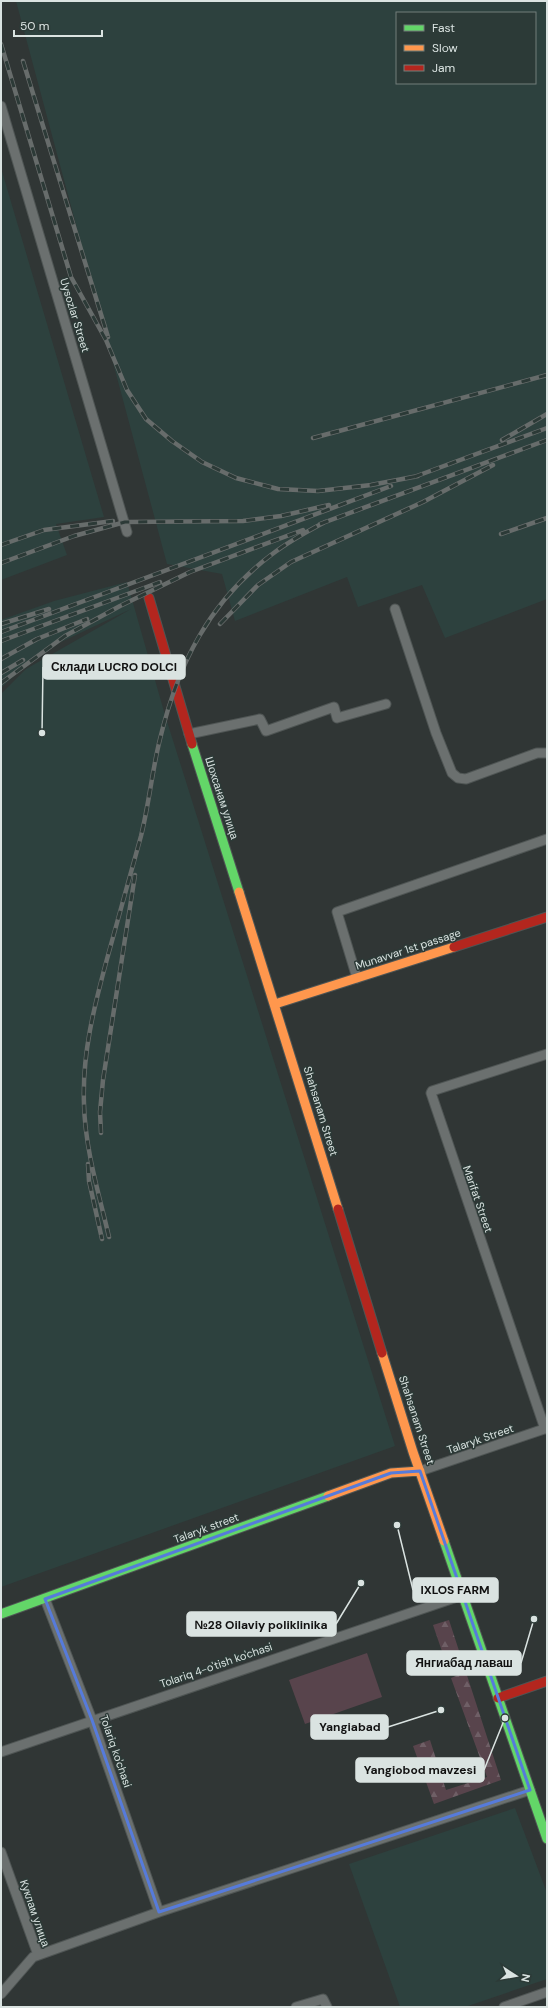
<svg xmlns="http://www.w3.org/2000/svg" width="548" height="2008" font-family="'DM Sans',sans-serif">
  <defs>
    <pattern id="forest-firs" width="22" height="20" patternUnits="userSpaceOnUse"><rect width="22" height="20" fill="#58444c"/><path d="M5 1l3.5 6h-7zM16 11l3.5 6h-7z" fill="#6f5f66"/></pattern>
  </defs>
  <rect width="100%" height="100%" fill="#303635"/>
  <path fill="#2d413e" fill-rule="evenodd" d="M16,1H547V599L445,638L422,585L358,607L347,577L235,621L222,574L167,564ZM397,13H535V83H397Z
    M1,168L104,517L56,524L67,555L1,580Z
    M127,582L165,715L395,1446L1,1587V694L26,669L131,609L59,643L16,674L1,688V620L54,601Z
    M515,1808L547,1893V1979L465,2007H400L349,1864Z"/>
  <path fill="#58444c" d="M367,1653L382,1697L305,1724L289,1680Z"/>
  <path fill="url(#forest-firs)" d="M449,1620L501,1780L434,1804L413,1746L430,1740L446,1790L487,1777L451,1678L461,1674L457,1663L447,1666L433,1625Z"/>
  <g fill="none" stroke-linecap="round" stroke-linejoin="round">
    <g stroke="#4f5554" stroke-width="11">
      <path id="street" d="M1,106L127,532
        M395,609L436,733L452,773L458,778L466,779L537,753H547
        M189,734L260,719L266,731L334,707L337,718L386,704
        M357,978L337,912L547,839
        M545,1429L431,1093L432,1091L547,1054
        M420,1471L547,1428
        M45,1599L92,1720L159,1912
        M1,1752L463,1595
        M1,1852L38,1955
        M1,1994L33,1957L159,1912L530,1790
        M296,2007L323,1999L327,2007
        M504,2007L547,1992"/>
    </g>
    <g stroke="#4f5554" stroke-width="11">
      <path id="fast" d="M192,744L239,892
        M444,1541L547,1839
        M1,1614L328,1496"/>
    </g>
    <g stroke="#4f5554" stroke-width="11">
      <path id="slow" d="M239,892L338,1209
        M275,1004L454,947
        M382,1353L413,1452L444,1541
        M328,1496L391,1473L420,1471"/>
    </g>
    <g stroke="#4f5554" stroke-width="11">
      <path id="jam" d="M149,598L192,744
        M454,947L547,917
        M338,1209L382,1353
        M498,1698L547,1681"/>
    </g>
    <use href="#street" stroke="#6b706f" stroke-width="9"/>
    <use href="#fast" stroke="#63d668" stroke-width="9"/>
    <use href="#slow" stroke="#ff974d" stroke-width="9"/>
    <use href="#jam" stroke="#b3261e" stroke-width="9"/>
    <g stroke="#676c6b" stroke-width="4.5">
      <path id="rail" d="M1,44L71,277L106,340L127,390L146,419L172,441L202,462L236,478L278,489L318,491L371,485L418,476
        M23,61L108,337
        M313,438L547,375
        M502,440L547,414
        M414,477L547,428
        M320,524L547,440
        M501,534L547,518
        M1,545L44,530L113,521
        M1,563L74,536L125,522L243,521L281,516L329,505
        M1,624L49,609
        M220,624L258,585L291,562L423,502L493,465
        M1,632L391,486
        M1,641L160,582
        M1,659L37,639L87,619
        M1,673L23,660
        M1,683L65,636L120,606L190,572L303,530
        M101,1133L100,1112L103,1080L135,875
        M88,1164L89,1181L102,1239
        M109,1237C99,1194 85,1149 84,1104C82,1054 94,1007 107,959C118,918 130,877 141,836C149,804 152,771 160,739C178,664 209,602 271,555C288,542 306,532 325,522"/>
    </g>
    <use href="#rail" stroke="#2c3a37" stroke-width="3" stroke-dasharray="9" stroke-linecap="butt"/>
  </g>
  <path fill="none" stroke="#567bdb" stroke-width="3" stroke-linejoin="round" d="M420,1471L530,1790L159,1912L92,1720L45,1599L391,1473Z"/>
  <g text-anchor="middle" stroke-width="3" stroke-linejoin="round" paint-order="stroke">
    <g font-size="11" fill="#dae3e1" stroke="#2c3a37">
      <text transform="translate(75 315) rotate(73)" y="4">Uysozlar Street</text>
      <text transform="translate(222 798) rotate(72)" y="4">Шохсанам улица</text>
      <text transform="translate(408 949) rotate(-18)" y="4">Munavvar 1st passage</text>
      <text transform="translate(321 1111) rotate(73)" y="4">Shahsanam Street</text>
      <text transform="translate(478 1199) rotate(71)" y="4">Marifat Street</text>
      <text transform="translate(417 1420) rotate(72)" y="4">Shahsanam Street</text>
      <text transform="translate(480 1439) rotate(-19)" y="4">Talaryk Street</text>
      <text transform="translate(206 1528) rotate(-20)" y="4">Talaryk street</text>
      <text transform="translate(216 1665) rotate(-19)" y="4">Tolariq 4-o'tish ko'chasi</text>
      <text transform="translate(116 1751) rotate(71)" y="4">Tolariq ko'chasi</text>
      <text transform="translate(35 1913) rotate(71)" y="4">Куклам улица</text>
    </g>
  </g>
  <path fill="none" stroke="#dae3e1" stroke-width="1.5" d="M42 733L43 667M397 1525L413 1590M361 1583L336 1624M534 1619L521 1663M441 1710L388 1727M505 1718L484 1770"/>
  <g fill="#dae3e1" stroke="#2c3a37" stroke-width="1.5">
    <circle cx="42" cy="733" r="4"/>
    <circle cx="397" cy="1525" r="4"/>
    <circle cx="361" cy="1583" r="4"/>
    <circle cx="534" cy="1619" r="4"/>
    <circle cx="441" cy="1710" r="4"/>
    <circle cx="505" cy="1718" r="4"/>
  </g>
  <g fill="#dae3e1" stroke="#dae3e1" stroke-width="1.5">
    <rect x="43" y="655" width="142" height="24" rx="4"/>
    <rect x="413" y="1578" width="85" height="24" rx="4"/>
    <rect x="187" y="1612" width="149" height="24" rx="4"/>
    <rect x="407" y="1651" width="114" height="24" rx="4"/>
    <rect x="311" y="1715" width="77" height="24" rx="4"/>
    <rect x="356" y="1758" width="128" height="24" rx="4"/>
  </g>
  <g font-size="12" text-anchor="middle" font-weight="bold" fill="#111">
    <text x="114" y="671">Склади LUCRO DOLCI</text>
    <text x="455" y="1594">IXLOS FARM</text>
    <text x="261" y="1629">№28 Oilaviy poliklinika</text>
    <text x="464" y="1667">Янгиабад лаваш</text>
    <text x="350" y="1731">Yangiabad</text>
    <text x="420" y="1774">Yangiobod mavzesi</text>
  </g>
  <rect width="548" height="2008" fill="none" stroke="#dae3e1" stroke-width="4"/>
  <rect x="396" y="12" width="140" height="72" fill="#2c3a37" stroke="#727e7b"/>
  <rect x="404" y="25" width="20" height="6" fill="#63d668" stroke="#727e7b"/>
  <text x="432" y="32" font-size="12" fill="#dae3e1">Fast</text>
  <rect x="404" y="45" width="20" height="6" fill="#ff974d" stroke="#727e7b"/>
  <text x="432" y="52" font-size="12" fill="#dae3e1">Slow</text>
  <rect x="404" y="65" width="20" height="6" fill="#b3261e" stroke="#727e7b"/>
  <text x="432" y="72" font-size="12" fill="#dae3e1">Jam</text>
  <g transform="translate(516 1976) rotate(102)" stroke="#2c3a37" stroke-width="3" paint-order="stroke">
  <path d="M0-3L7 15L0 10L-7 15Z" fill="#dae3e1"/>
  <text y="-6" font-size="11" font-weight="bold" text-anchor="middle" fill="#dae3e1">N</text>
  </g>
  <path d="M14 30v6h88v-6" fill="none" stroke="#dae3e1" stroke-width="2"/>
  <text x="20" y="30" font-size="12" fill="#dae3e1" stroke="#2c3a37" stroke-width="3" paint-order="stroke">50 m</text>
</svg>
